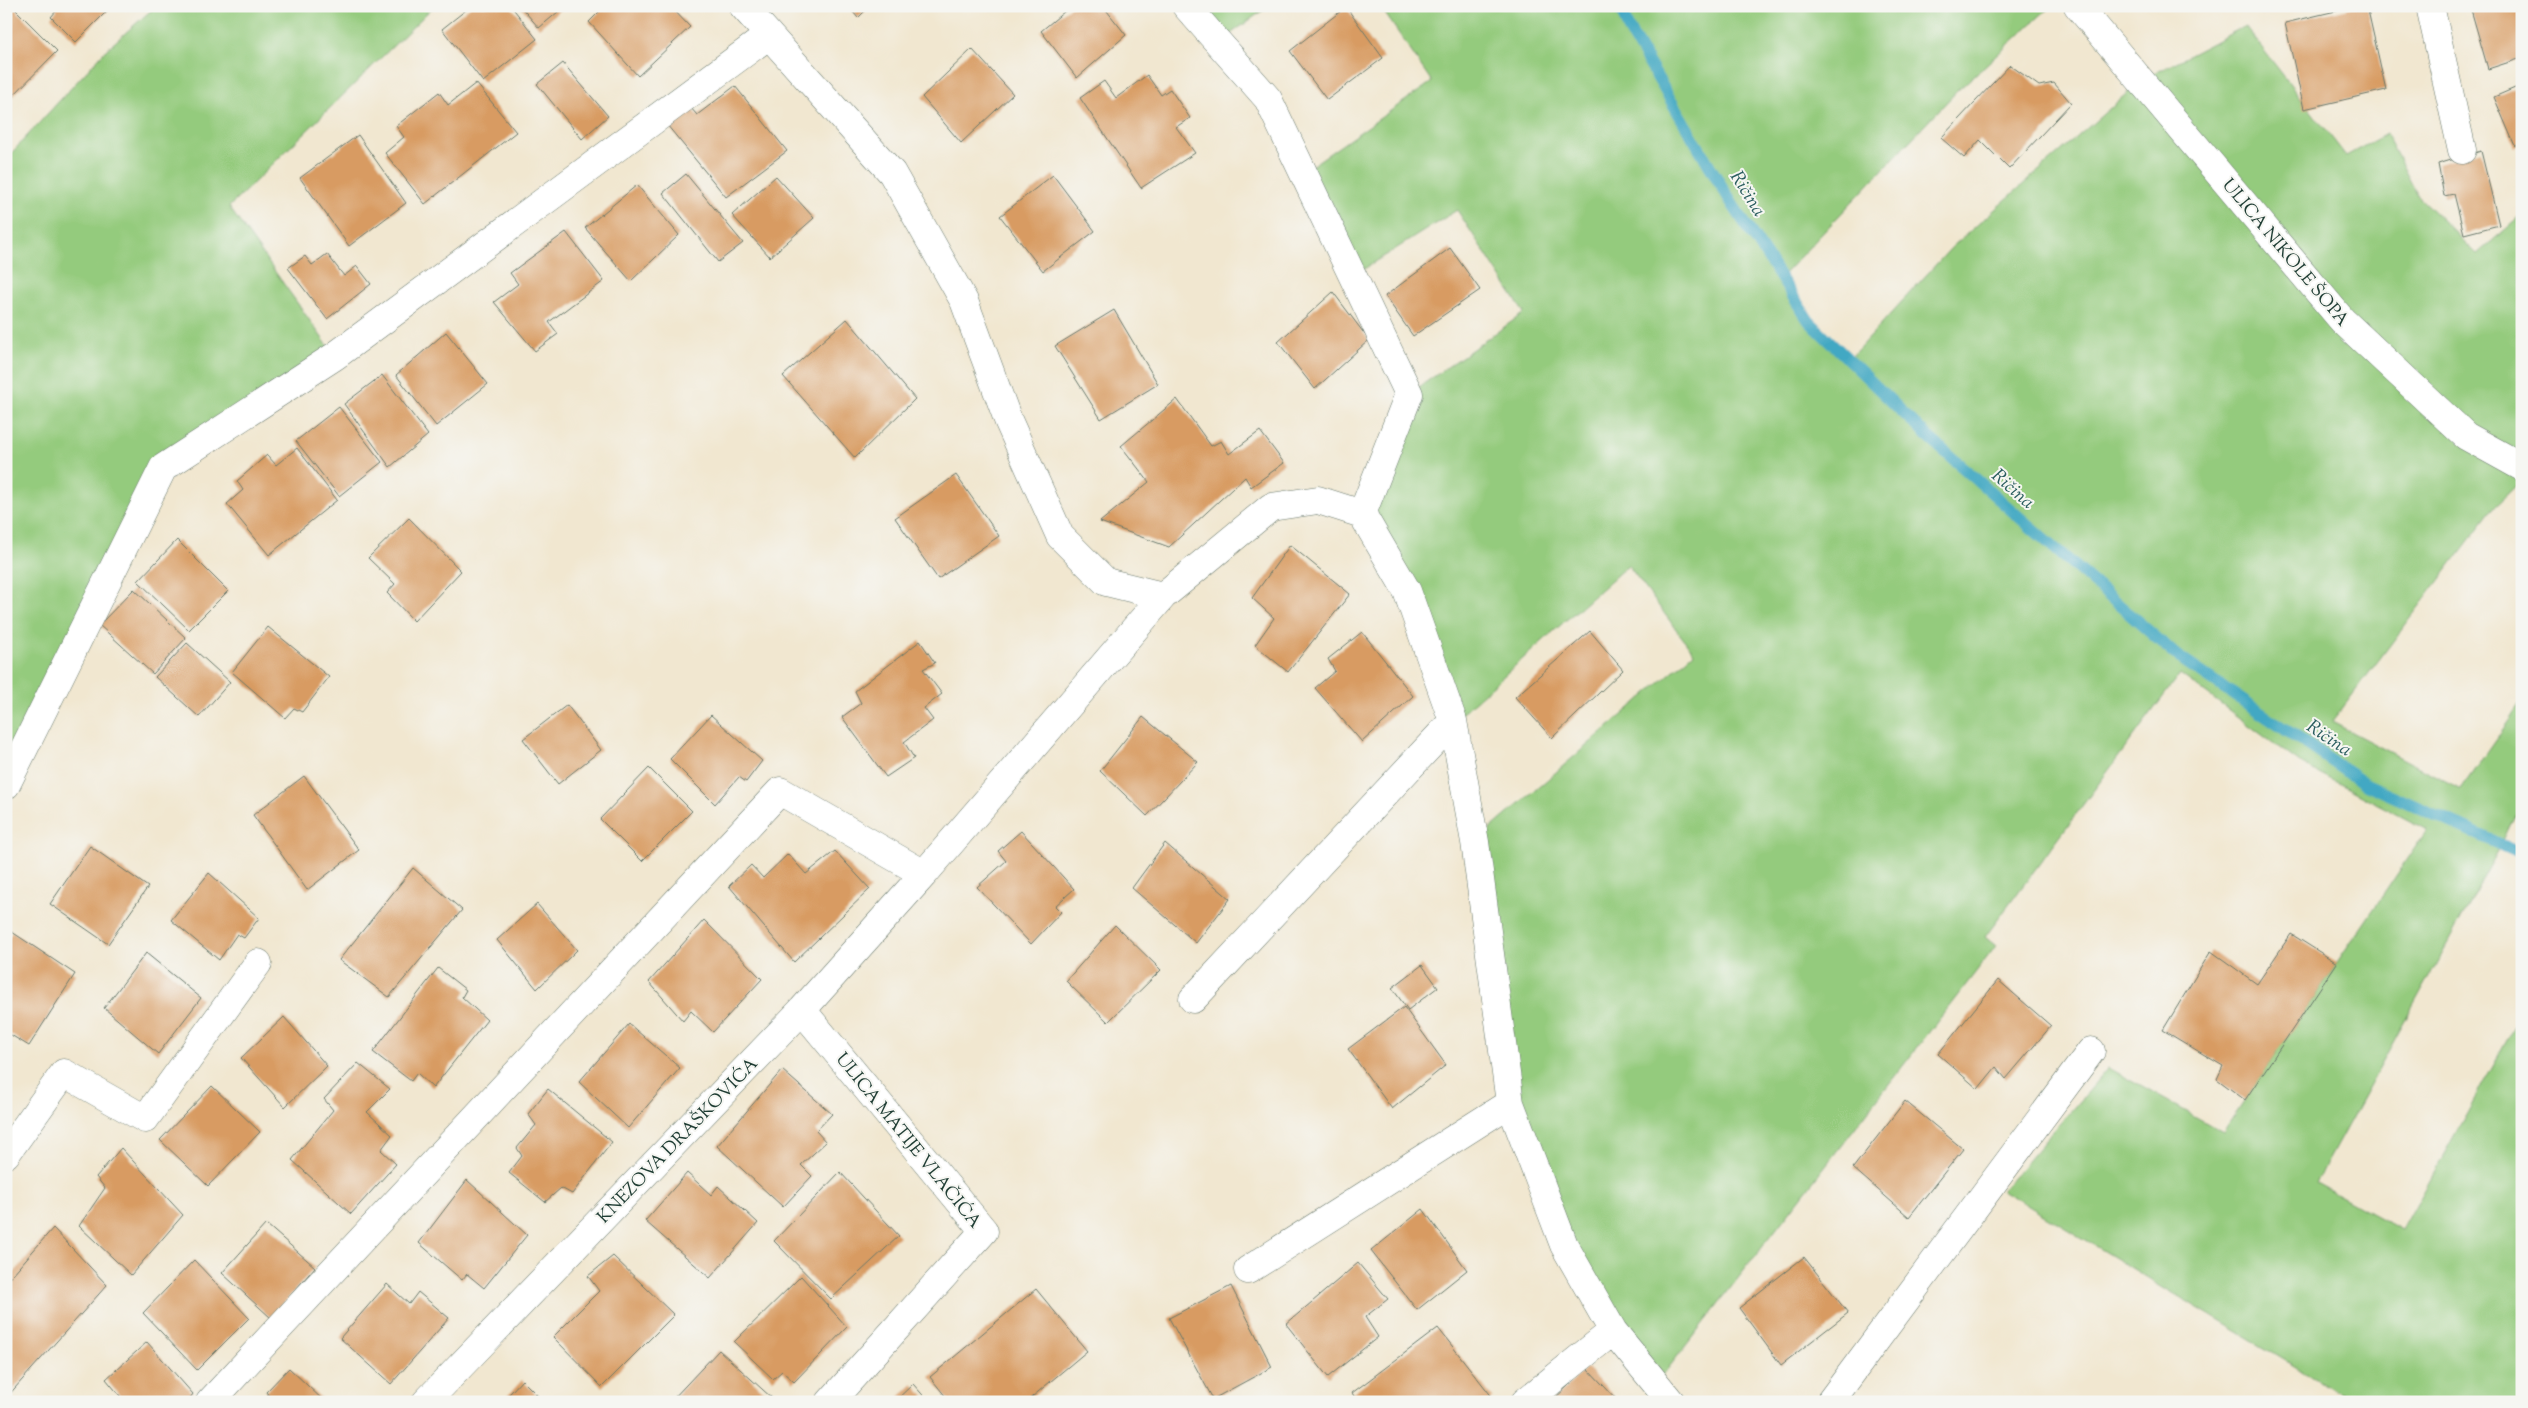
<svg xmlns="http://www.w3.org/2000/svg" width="2528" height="1408" font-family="'Sorts Mill Goudy',serif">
  <rect width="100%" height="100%" fill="#f6f6f2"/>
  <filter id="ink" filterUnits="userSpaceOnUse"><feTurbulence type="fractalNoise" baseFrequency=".02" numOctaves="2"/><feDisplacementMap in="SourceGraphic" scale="10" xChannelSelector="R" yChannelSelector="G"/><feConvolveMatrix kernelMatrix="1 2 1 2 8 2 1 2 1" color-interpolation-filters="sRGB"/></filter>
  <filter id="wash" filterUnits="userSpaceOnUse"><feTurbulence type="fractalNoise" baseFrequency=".0096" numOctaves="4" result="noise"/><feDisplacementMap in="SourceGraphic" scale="20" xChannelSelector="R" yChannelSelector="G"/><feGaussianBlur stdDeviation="1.12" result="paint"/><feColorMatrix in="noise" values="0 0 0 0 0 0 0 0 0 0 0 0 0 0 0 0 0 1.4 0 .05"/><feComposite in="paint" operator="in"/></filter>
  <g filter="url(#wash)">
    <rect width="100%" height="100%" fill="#f1e7d0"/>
    <path fill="#94cb7d" stroke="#5a8458" d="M156,6H434L229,207L335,356L163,468L6,785V159L107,49Z
      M1186,6H1269L1218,43Z
      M1380,6H2051L1958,90L1781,277L1809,321L1849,359L1952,247L2142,80L2245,26L2346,156L2386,134L2418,196L2477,254L2522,215V480L2495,506L2332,722L2461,789L2522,702V800L2498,851L2316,1183L2402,1230L2522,1013V1402H2354L2002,1190L2108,1068L2223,1132L2427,830L2300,763L2180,674L1985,937L1996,946L1656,1384L1613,1331L1510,1104L1475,842L1694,653L1628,565L1453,721L1362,514L1409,394L1524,313L1457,210L1353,276L1304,171L1432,82Z"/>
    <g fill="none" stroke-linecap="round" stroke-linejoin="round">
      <path stroke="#43a8c3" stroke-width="12" d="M1620,6L1628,28L1731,202L1809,321L1926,435L2177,656L2364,783L2522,854"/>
    </g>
    <g id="blocks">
      <path fill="#d89b62" d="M6,6H12L57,51L6,103Z
        M54,6H112L76,42L51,17L57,10Z
        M471,6H511L537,39L483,82L442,29Z
        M520,6H565L539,28Z
        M605,6H670L690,27L638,76L589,22Z
        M848,6H870L858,18Z
        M1071,6H1103L1126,35L1077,78L1041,31Z
        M2357,6H2367L2386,90L2304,109L2285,23Z
        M2470,6H2522V58L2488,69Z
        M1346,7L1383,58L1327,100L1290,51Z
        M972,49L1013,94L961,143L922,97Z
        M563,63L608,116L582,139L537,84Z
        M2010,65L2039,86L2054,83L2071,103L2009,169L1980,140L1964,158L1941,138Z
        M1147,75L1161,95L1170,89L1190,118L1176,127L1195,153L1141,188L1080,98L1104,81L1116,98Z
        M476,83L516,132L425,204L385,153L404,137L396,126L439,92L448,105Z
        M2522,85V143L2515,146L2494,97Z
        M735,86L787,151L726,197L667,125L690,107L697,115Z
        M358,135L406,203L349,246L300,178Z
        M2481,151L2499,225L2464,234L2454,194L2444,196L2438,164Z
        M686,174L743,243L718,262L663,193Z
        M1053,175L1095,231L1043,271L1000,216Z
        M776,176L814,218L770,257L732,215Z
        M637,185L679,235L631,281L585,228Z
        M566,232L604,281L549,322L558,334L535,351L494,302L518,284L510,273Z
        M1450,248L1480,290L1413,336L1385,296Z
        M327,254L344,276L357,266L371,284L327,319L288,268L305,256L312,265Z
        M1333,292L1369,340L1315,389L1278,342Z
        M1114,310L1158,384L1101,419L1055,346Z
        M847,319L915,399L855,458L783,376Z
        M446,332L488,384L436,426L396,375Z
        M382,375L428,435L390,467L344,404Z
        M1177,399L1211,446L1221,441L1229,454L1260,431L1284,463L1251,487L1245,477L1169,547L1100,522L1149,482L1121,446Z
        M339,407L382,462L339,496L296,441Z
        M297,448L337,500L269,555L227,504L243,490L237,481L267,455L276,465Z
        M956,475L999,536L938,579L895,518Z
        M409,518L461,571L414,621L387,593L395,584L368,558Z
        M177,540L228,591L189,630L138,581Z
        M1290,545L1350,594L1288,672L1255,645L1274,618L1252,598Z
        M134,589L186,638L153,674L99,625Z
        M268,627L329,677L302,712L294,708L285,718L232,672Z
        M1590,631L1623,670L1552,738L1515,697Z
        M1362,632L1413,696L1362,742L1315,688L1335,671L1328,659Z
        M920,641L935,663L923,669L942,694L924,708L933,720L904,742L914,758L886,777L842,717L861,703L855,691Z
        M187,643L230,682L199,717L155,677Z
        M567,705L601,750L558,784L523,739Z
        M711,715L762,761L746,782L739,777L715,804L670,759Z
        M1143,717L1198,762L1147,816L1100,771Z
        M649,768L692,811L642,861L600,819Z
        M304,776L359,850L307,890L253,815Z
        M1021,831L1074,889L1055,906L1061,912L1031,944L977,887L1006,861L998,851Z
        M1165,843L1230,899L1196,943L1132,888Z
        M90,846L148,887L108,944L50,904Z
        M835,851L870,889L794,962L729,886L751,865L763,878L788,854L806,874Z
        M413,868L462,910L389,997L339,960Z
        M209,873L259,918L244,938L237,934L219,960L171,920Z
        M537,904L577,950L537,989L497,940Z
        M704,920L762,979L713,1032L691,1011L683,1021L649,982Z
        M1115,925L1161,970L1108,1022L1066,981Z
        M12,932L75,974L29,1046L6,1032V941Z
        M2291,934L2337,963L2245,1100L2217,1079L2223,1066L2163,1030L2211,951L2257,984Z
        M146,953L201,998L158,1054L104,1008Z
        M1422,965L1438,987L1408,1010L1392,988Z
        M438,968L466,990L462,997L487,1020L433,1088L417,1073L411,1081L373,1052Z
        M1998,980L2051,1026L2006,1079L1996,1067L1978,1089L1938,1054Z
        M1404,1007L1446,1065L1392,1109L1348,1049Z
        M284,1017L327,1066L285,1107L241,1058Z
        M629,1024L680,1068L628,1128L579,1082Z
        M358,1063L390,1089L367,1112L392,1135L381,1150L396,1164L351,1214L292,1160L333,1110L324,1099Z
        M782,1070L832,1114L816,1131L826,1142L801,1165L812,1176L783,1207L717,1146Z
        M212,1086L260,1132L208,1186L160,1140Z
        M548,1089L612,1142L572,1194L561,1188L545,1202L509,1173L522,1156L517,1148L536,1125L528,1114Z
        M1905,1101L1963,1149L1909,1217L1853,1168Z
        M121,1148L183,1215L131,1275L79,1226L105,1188L96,1177Z
        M840,1172L899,1236L831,1299L774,1241Z
        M687,1173L711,1195L718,1186L758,1223L710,1278L645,1221Z
        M467,1180L527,1235L484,1288L467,1274L462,1280L419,1243Z
        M1423,1209L1467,1270L1417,1310L1371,1251Z
        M266,1224L315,1267L271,1318L222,1273Z
        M53,1228L107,1285L6,1398V1282Z
        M613,1256L674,1315L602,1387L553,1337L599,1291L588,1276Z
        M1804,1257L1848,1313L1781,1365L1739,1308Z
        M194,1260L249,1318L197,1370L143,1313Z
        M1358,1263L1388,1299L1365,1317L1378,1337L1328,1377L1286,1324Z
        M801,1276L847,1327L794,1382L782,1371L773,1379L734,1342Z
        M387,1284L409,1304L418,1292L449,1318L391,1384L340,1338Z
        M1231,1286L1272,1367L1213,1399L1169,1318Z
        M1036,1289L1087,1351L1026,1402H950L930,1377Z
        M1438,1328L1493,1398L1488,1402H1358L1352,1393Z
        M147,1342L193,1394L187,1402H125L106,1379Z
        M719,1350L773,1399L771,1402H670Z
        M289,1368L325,1402H274L266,1392Z
        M1587,1368L1619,1402H1551Z
        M522,1380L544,1402H502Z
        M913,1384L929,1402H894Z"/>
    </g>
  </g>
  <g filter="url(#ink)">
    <use href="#blocks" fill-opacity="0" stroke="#68786b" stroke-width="1"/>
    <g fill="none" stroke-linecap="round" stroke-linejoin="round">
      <g stroke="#68786b" stroke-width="29">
        <path id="minor" d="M743,6L892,173L964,301L1008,420L1060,536L1106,582L1163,596L1271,507L1318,500L1362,514L1407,591L1453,721L1475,842L1510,1103L1564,1245L1613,1331L1671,1402
          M1186,6L1268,99L1409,394L1362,514
          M2078,6L2342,320L2466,436L2522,467
          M2430,6L2462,150
          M6,785L163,468L335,356L769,35
          M1193,999L1453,721
          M802,1010L984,1231L830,1402
          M6,1154L64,1073L145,1119L258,963
          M1248,1270L1510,1103
          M210,1402L780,791L924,874L1163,596
          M426,1402L802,1010L924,874
          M1525,1402L1613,1331
          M1830,1402L2091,1051"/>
      </g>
      <use href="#minor" stroke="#fff" stroke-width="28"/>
    </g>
  </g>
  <g text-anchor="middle" stroke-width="4" stroke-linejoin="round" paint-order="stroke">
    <g font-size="18" fill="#1f3d34" stroke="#f6f6f2">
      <text transform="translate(2286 252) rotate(50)" y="6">ULICA NIKOLE ŠOPA</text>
      <text transform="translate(677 1140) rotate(-46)" y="6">KNEZOVA DRAŠKOVIĆA</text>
      <text transform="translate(909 1140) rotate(51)" y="6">ULICA MATIJE VLAČIĆA</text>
    </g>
    <g font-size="19" font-style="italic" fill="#2a5d5f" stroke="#f6f6f2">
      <text transform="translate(1749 193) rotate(58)" y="7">Ričina</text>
      <text transform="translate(2014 488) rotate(41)" y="7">Ričina</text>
      <text transform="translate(2330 737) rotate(34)" y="7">Ričina</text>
    </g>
  </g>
  <rect width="2528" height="1408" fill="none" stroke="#f6f6f2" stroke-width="25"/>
</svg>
